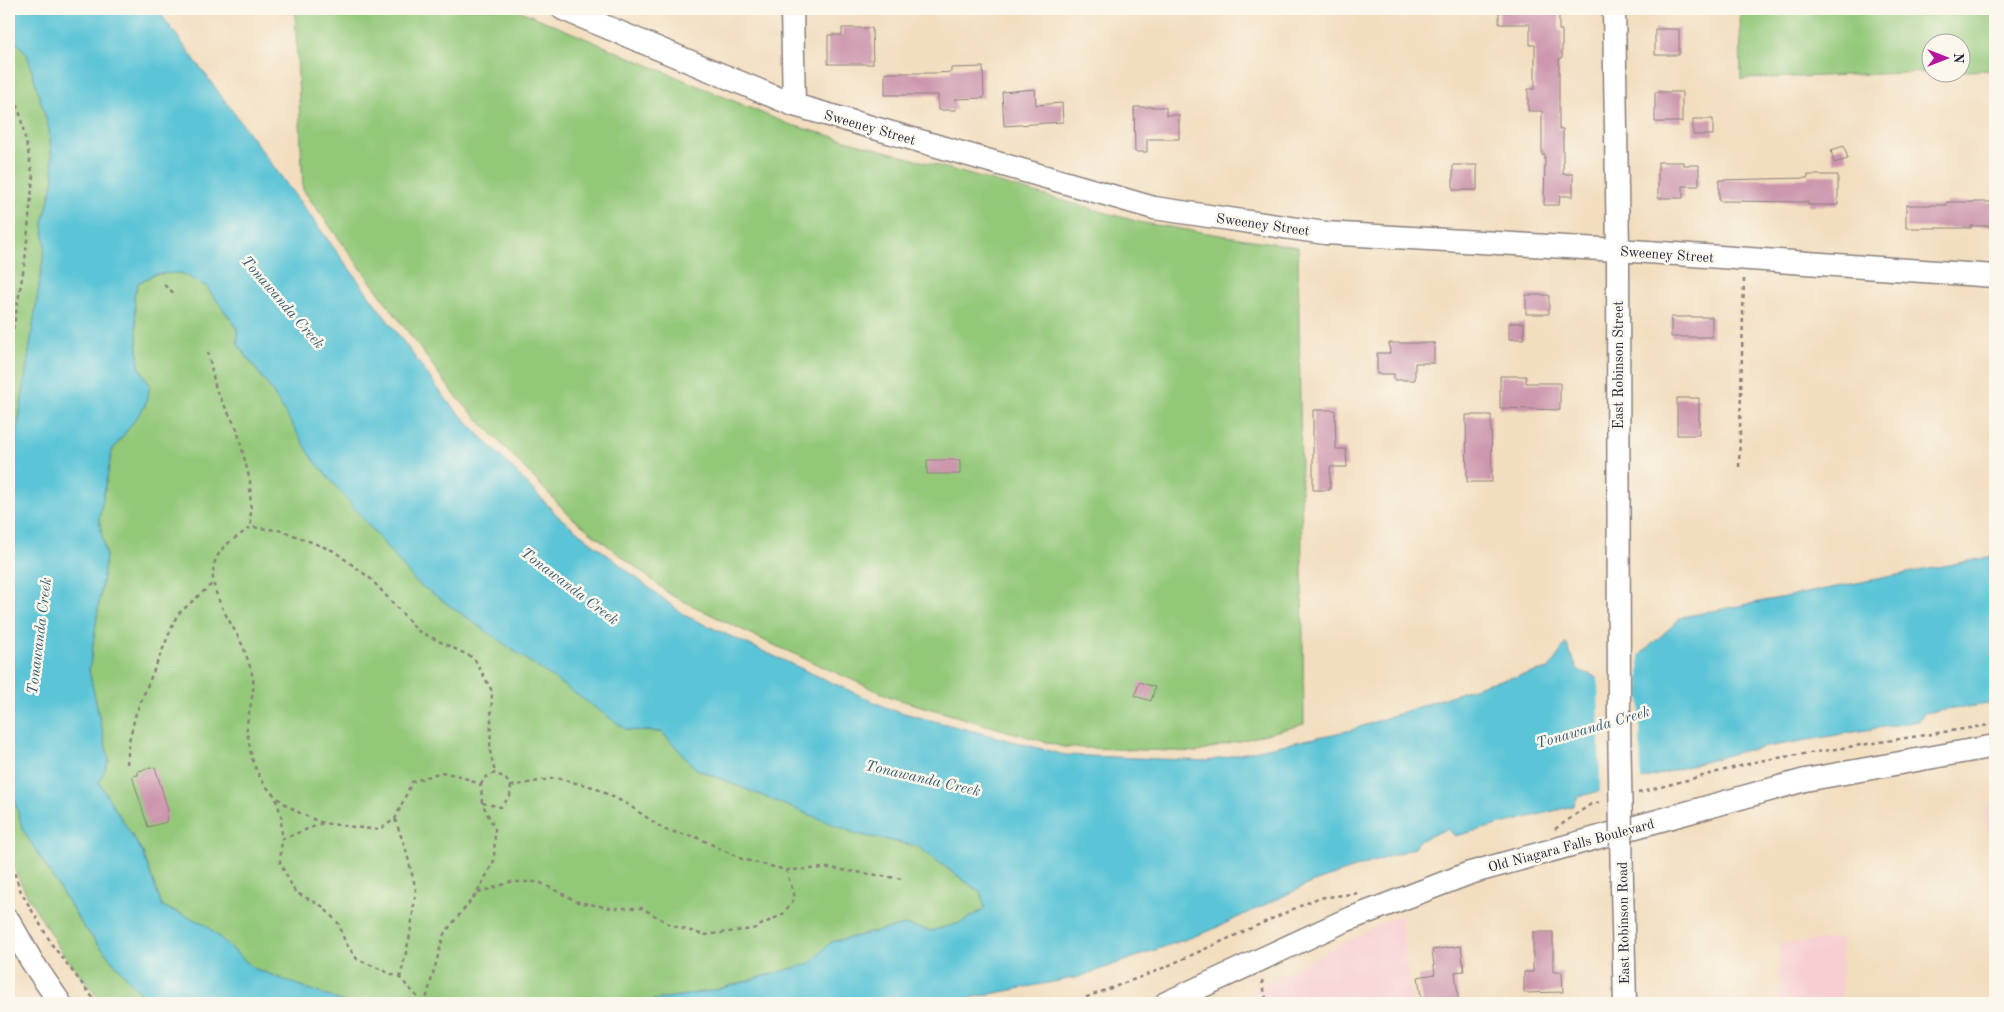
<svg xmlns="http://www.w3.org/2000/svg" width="2004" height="1012" font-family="'Old Standard TT',serif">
  <rect width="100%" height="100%" fill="#fbf7ec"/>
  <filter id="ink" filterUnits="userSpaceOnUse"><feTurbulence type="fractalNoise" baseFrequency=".02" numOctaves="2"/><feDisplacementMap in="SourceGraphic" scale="10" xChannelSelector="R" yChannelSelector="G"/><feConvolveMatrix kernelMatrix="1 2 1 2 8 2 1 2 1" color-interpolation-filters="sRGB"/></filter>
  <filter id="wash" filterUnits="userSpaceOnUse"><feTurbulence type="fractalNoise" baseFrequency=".0096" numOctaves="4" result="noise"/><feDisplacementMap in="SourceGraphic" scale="20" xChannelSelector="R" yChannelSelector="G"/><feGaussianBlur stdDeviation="1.12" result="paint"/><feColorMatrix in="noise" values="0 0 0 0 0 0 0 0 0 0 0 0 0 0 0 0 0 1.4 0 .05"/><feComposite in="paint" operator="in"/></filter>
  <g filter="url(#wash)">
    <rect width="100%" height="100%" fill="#f2ddbe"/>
    <path fill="#f7cfd2" d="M1995,804V868L1984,808Z
      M1400,914L1412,1003H1259L1257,988Z
      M1842,938V1003H1778L1780,944Z"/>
    <path fill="#93c879" stroke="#5a755a" d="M295,9H516L788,124L1143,223L1298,247L1304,724L1198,752L1063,747L893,698L765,641L671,595L570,516L453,393L303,190Z
      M1740,9H1995V70L1962,71V42H1932L1931,72L1741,79Z
      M9,33L27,54L49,129L54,180L43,223L45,246L9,486Z
      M181,273L206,286L237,328L238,345L270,388L627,730L662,732L696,769L857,834L917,846L981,893L985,909L960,923L931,931L905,925L831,942L812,963L715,990L638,1003H346L253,968L205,924L162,906L143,853L99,783L109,760L89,671L106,556L99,519L112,451L145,406L150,386L139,366L134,296L138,283L155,274Z
      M9,780L23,830L83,926L148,1003H102L59,948L26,893L9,859Z"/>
    <path fill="#5bc4d7" stroke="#3e7389" d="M9,9H157L448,402L559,517L684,615L892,710L1065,755L1208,761L1351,730L1488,683L1549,669L1566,643L1578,670L1610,682L1682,617L1995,556V703L1924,713L1919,721L1743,751L1578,797L1573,806L1455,836L1447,829L1418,841L1414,848L1311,883L1209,931L1079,977L944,1003H638L715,990L811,963L831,942L905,925L931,931L960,923L985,909L981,893L917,846L857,834L696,769L662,732L627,730L416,582L313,459L270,388L238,345L237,328L206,286L181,273L155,274L138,283L134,296L139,366L150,386L145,406L112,451L99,519L106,556L89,671L109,760L99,783L143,853L162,906L205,924L253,968L346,1003H148L83,926L23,830L9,780V486L45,246L43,223L54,180L49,129L27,54L9,33Z"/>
    <path fill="#f2ddbe" d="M1639,654L1641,782L1600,794L1598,675L1610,680Z"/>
    <g id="blocks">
      <path fill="#cc96ad" d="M1533,9H1559V30H1562V58L1559,59V129H1563V174H1573V196H1560L1559,205H1544L1545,155H1542V111H1528V89H1535V45H1530V24H1499V12L1533,11Z
        M842,28H872L873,64H828V35H842Z
        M1655,29H1679V55H1655Z
        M983,67L984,98L955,99L956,110H938V95H885V73H937L951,72V68Z
        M1035,89L1036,105L1062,103L1063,122L1004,126L1002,92Z
        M1655,92H1682V122H1655Z
        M1134,107H1166V115H1179V139H1147V152H1135Z
        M1693,119H1713V135H1693Z
        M1844,146L1848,159L1834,163L1831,150Z
        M1658,162H1683V165H1699V186H1683V198H1658Z
        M1453,165H1477V190H1453Z
        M1808,175H1838V205H1808V202L1719,201V180L1808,178Z
        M1947,202H1995V226H1971V228H1906V205H1947Z
        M1526,295H1549V314H1526Z
        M1671,317H1712V337H1671Z
        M1509,323H1524V339H1509Z
        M1389,343H1434V363H1415V380H1394V374H1377V353H1390Z
        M1500,376H1526V383H1560V410L1500,408Z
        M1677,398H1699V435H1677Z
        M1313,410H1335L1336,449H1346L1347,467H1330V490H1313Z
        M1466,415H1491L1492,482H1467Z
        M927,460H960V474H927Z
        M1139,682L1155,687L1151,701L1135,696Z
        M155,767L168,810L166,822L148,827L132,776L138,775V771Z
        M1533,932H1553V972H1562L1563,992L1524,993V972H1533Z
        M1461,946L1464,971L1455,972L1459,1003H1422L1418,977L1435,974L1432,950Z"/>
    </g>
  </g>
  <g filter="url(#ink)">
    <use href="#blocks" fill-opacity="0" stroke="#8a807c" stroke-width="1"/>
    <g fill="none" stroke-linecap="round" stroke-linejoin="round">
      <g stroke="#8a807c" stroke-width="25">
        <path id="minor" d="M563,9L794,105L1154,208L1325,233L1618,250L1995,276
          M792,9L794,105
          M1614,9L1618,250L1619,722
          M1622,886L1625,1003
          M9,921L31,960L60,1003
          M1166,1003L1344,921L1470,873L1805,780L1995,746"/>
      </g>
      <path stroke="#8a807c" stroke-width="2.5" stroke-dasharray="4 4" stroke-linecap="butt" d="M9,82L20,114L33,176L25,261L11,341L9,389
        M164,285L175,294
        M208,352L216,390L237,429L250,481L251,527
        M1739,467L1744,278
        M127,764L129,741L136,713L177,615L213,583
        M481,785L484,778L495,773L505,778L511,786L510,796L501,807L482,803
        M1638,793L1759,761L1995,724
        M276,799L281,815L282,839
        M395,819L406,850L416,890L410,935L400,978
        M323,823C283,808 254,787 249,742C248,736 246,729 247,723C249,711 255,689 253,678C251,668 247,658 244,649C231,618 193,577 226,545C233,539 243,533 251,527L283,531L334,551L371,579L418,631L474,658L492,691L490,751L495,773
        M1555,829L1591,804L1601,802
        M9,858L21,892L53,946L97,1003
        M786,870L829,868L903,879
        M478,893L510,882H539L578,902L611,908H642L671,925L704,935L753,929L783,914L795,898L786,870L742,859L696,837L665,830L627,804L593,787L556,778L511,786
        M1262,980L1267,1003
        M423,1003L400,978L357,959L345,942L339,924L322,906L295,892L280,862L282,839L323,823L379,830L395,819L412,782L441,772L460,776L481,785L482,803L495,829L494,861L477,893L444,934L425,1003
        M1071,1003L1154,972L1318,898L1360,893"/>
      <use href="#minor" stroke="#fff" stroke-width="22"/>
      <g stroke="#8a807c" stroke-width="25" stroke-linecap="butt">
        <path id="minor-bridge" d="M1619,722L1622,886"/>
      </g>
      <use href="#minor-bridge" stroke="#fff" stroke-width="22"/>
    </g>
  </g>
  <g text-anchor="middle" stroke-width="5" stroke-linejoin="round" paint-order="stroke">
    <g font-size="14" fill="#22223b" stroke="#fbf7ec">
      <text transform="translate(870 127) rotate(16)" y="5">Sweeney Street</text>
      <text transform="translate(1263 224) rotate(8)" y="5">Sweeney Street</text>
      <text transform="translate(1667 254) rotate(4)" y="5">Sweeney Street</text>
      <text transform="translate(1618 365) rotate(-90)" y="5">East Robinson Street</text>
      <text transform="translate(1571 845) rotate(-15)" y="5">Old Niagara Falls Boulevard</text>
      <text transform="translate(1623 923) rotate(-91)" y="5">East Robinson Road</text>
    </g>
    <g font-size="15" font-style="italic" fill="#365b72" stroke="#fbf7ec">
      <text transform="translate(283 302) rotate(49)" y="5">Tonawanda Creek</text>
      <text transform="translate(570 586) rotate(37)" y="5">Tonawanda Creek</text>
      <text transform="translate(39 636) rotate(-83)" y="5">Tonawanda Creek</text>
      <text transform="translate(1593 727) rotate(-16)" y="5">Tonawanda Creek</text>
      <text transform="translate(923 778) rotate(13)" y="5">Tonawanda Creek</text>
    </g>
  </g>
  <rect width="2004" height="1012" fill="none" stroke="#fbf7ec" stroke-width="30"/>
  <g transform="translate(1946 58) rotate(90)"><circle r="24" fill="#fbf7ec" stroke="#a4a2a5"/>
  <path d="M0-4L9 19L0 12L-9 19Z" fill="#b5179e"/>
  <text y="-8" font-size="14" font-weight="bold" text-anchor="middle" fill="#22223b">N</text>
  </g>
</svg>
